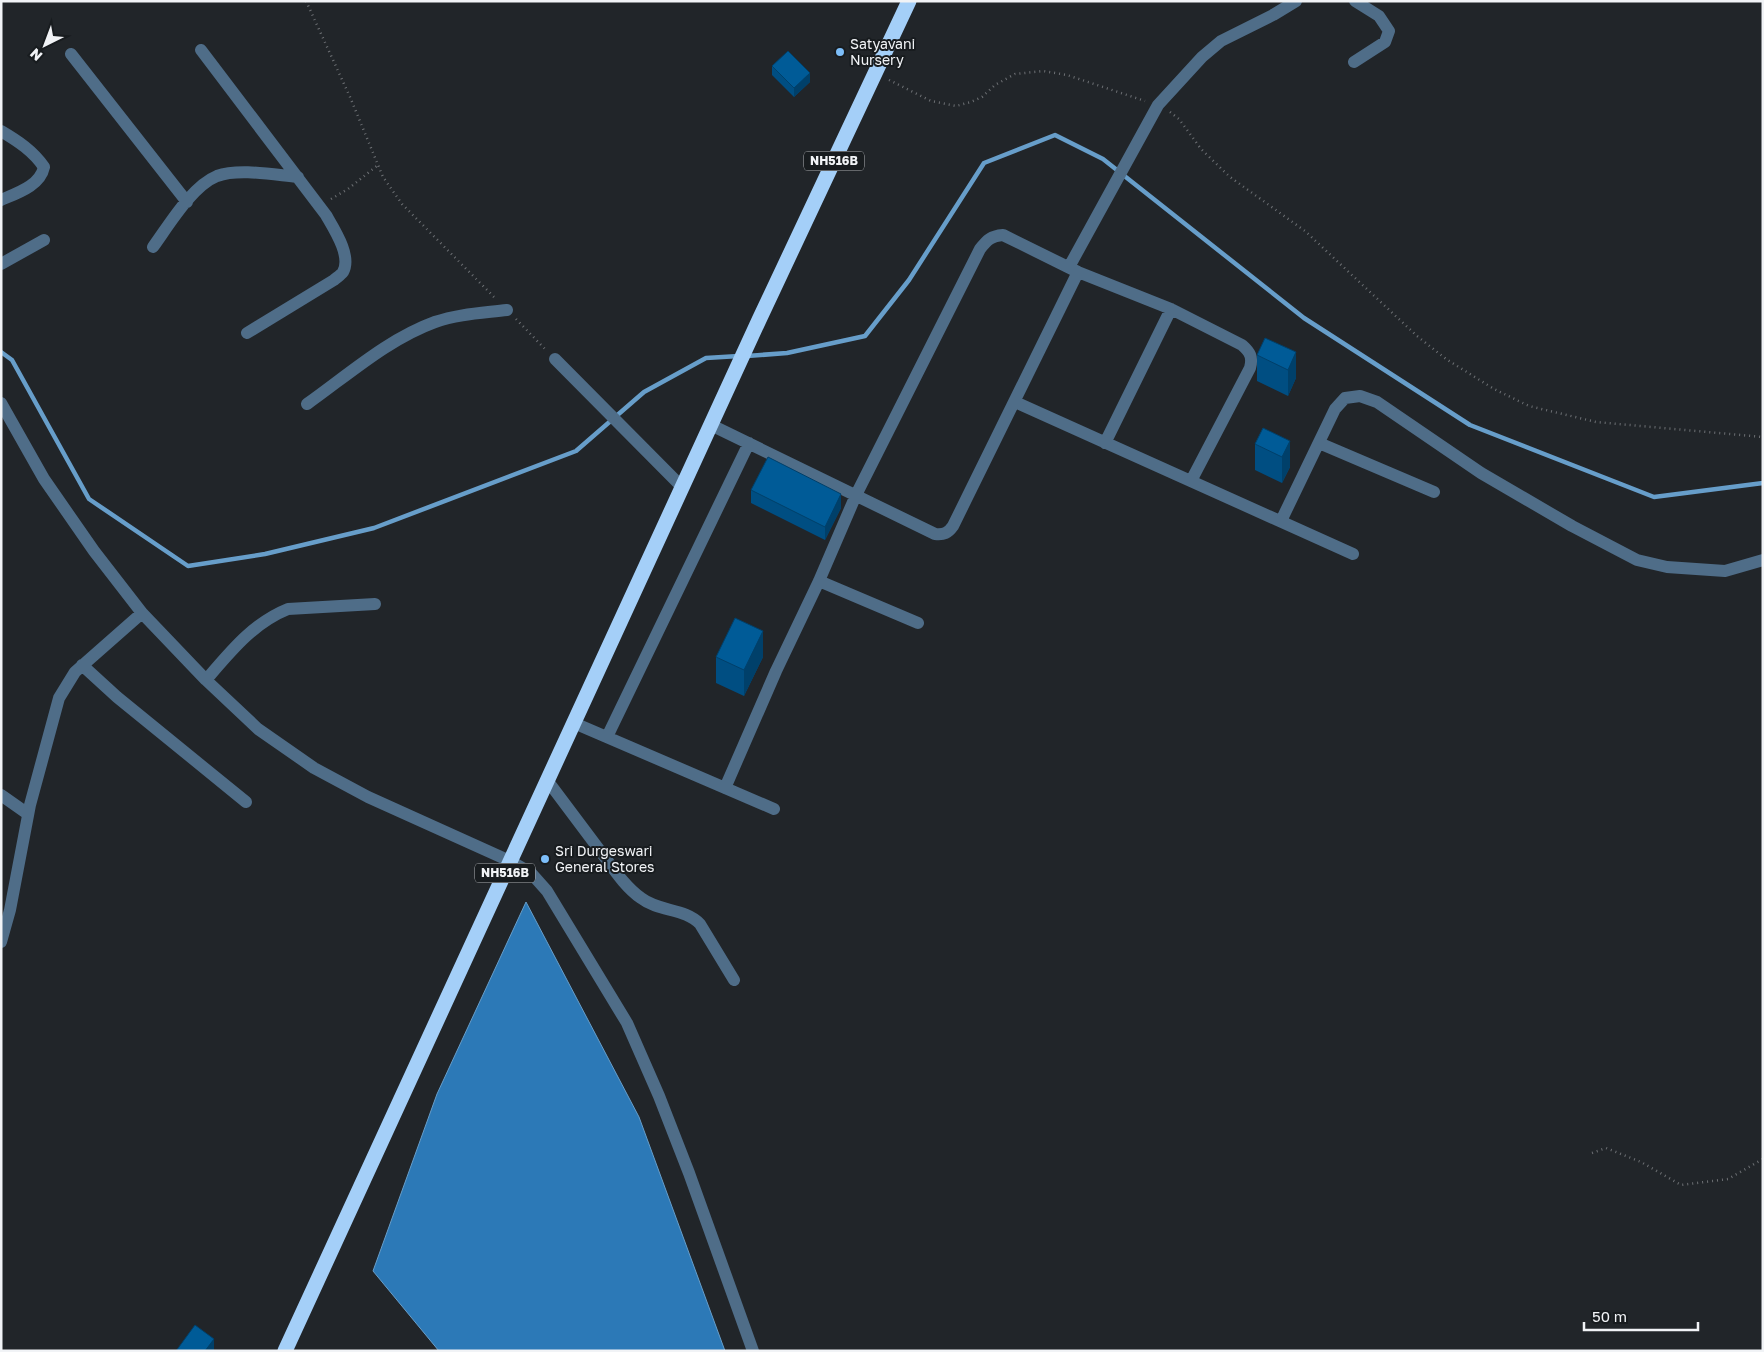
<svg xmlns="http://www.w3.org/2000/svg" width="1764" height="1352" font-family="'Golos Text',sans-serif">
  <rect width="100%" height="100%" fill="#212529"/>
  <path fill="#2c79b7" stroke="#679eca" d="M526,902L639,1117L725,1351H439L373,1271L437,1094Z"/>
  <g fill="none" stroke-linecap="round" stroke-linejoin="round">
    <path stroke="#679eca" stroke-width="4.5" d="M1,352L12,360L89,499L188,566L265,554L374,528L576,451L644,392L706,358L739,356
      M747,356L787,353L865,336L909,280L984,163L1055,135L1103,159L1304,318L1470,425L1654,497L1763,483"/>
    <path stroke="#6d7074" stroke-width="2.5" stroke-dasharray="1 4" stroke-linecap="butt" d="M306,1L350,97L383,177L402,204L494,297
      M889,80L931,101L956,106L971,102L982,97L995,85L1015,74L1043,71L1067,75L1145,101
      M1170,112L1179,119L1201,149L1230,177L1305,231L1417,336L1446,359L1494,389L1529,406L1596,422L1763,437
      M331,199L348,189L378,165
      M516,319L545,349
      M1592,1153L1606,1148L1641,1162L1681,1185L1728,1179L1763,1159"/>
    <path stroke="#4f6d88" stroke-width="12" d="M201,50L326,215C334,229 352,256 343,272C341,275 336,278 334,280L247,333
      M71,54L187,202
      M1354,62L1385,42L1389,31L1379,16L1355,1
      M1,131C18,141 33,151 44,167C40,186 17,193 1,200
      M153,247C169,225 192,186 217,176C239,168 275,175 298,177
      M1,264L44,240
      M1069,267L1158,105L1202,57L1221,41L1273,15L1296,1
      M555,359L682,487
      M1015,402L1353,554
      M1,403L44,479L94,551L142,613L206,680L258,729L314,768L368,797L510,861L531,873L547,891L627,1023L659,1096L689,1173L753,1351
      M307,404C348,375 388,339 435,322C458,314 483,313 507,310
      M711,425L935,534C944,535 948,533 953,526L1078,272
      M1105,443L1171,309
      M1319,443L1434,492
      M1281,521L1335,409L1345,398L1360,396L1377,402L1481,473L1572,526L1637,560L1667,567L1725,571L1763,560
      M819,581L918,623
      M82,665L117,697L246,802
      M206,680C230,652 253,623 288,609L375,604
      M574,723L774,809
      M607,737L749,443
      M547,780C565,804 583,828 601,852C613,868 625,887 641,898C659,912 685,908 700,924L734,980
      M725,788L776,671L819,581L856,495L980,249C987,240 991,236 1003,235L1078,272L1171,309L1242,345C1250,352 1253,357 1250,368L1191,481
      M1,795L28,814
      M1,942L10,910L30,805L59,698L75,672L142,613"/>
    <path stroke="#a4cff8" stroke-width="15" d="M285,1351L759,320L909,1"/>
  </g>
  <path fill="#004e82" d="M772,66L810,82L794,97L772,75Z
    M1265,338L1296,378L1288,396L1257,381V355Z
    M1263,428L1290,467L1282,483L1255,470V444Z
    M751,490L841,508L825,540L751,503Z
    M716,657H763L744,696L716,683Z"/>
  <path fill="#00406a" d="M810,73V82L794,97V88Z
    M1296,352V378L1288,396V370Z
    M1290,441V467L1282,483V457Z
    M841,494V508L825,540V527Z
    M763,631V657L744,696V670Z
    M214,1339V1351H205Z"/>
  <path fill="#005b97" stroke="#00406a" d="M788,51L810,73L794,88L772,66Z
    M1265,338L1296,352L1288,370L1257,355Z
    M1263,428L1290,441L1282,457L1255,444Z
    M768,457L841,494L825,527L751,490Z
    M735,618L763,631L744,670L716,657Z
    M195,1325L214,1339L205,1351H176Z"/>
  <g fill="#7dbef9" stroke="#181c1f" stroke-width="2">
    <circle cx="840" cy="52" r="5"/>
    <circle cx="545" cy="859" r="5"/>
  </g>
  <g text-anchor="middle" stroke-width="4" stroke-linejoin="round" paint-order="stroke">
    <g fill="#181c1f" stroke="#b0b2b6" stroke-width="1">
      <rect x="804" y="151.5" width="60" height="19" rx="4"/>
      <rect x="475" y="863.5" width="60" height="19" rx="4"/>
    </g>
    <g font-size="12" font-weight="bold" fill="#f1f3f6">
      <text x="834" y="165">NH516B</text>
      <text x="505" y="877">NH516B</text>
    </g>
    <g font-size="14" fill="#f1f3f6" stroke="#181c1f" text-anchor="start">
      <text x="850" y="49">Satyavani<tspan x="850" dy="16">Nursery</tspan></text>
      <text x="555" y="856">Sri Durgeswari<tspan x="555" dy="16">General Stores</tspan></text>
    </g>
  </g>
  <rect width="1764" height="1352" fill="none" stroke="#f1f3f6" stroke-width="5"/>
  <g transform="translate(45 45) rotate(222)" stroke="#181c1f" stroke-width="4" paint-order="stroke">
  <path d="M0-4L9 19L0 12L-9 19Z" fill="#f1f3f6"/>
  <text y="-8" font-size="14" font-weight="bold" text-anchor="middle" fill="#f1f3f6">N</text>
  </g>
  <path d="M1584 1322v8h114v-8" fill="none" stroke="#f1f3f6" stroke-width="2.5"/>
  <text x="1592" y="1322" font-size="15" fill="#f1f3f6" stroke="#181c1f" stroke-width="4" paint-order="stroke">50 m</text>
</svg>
